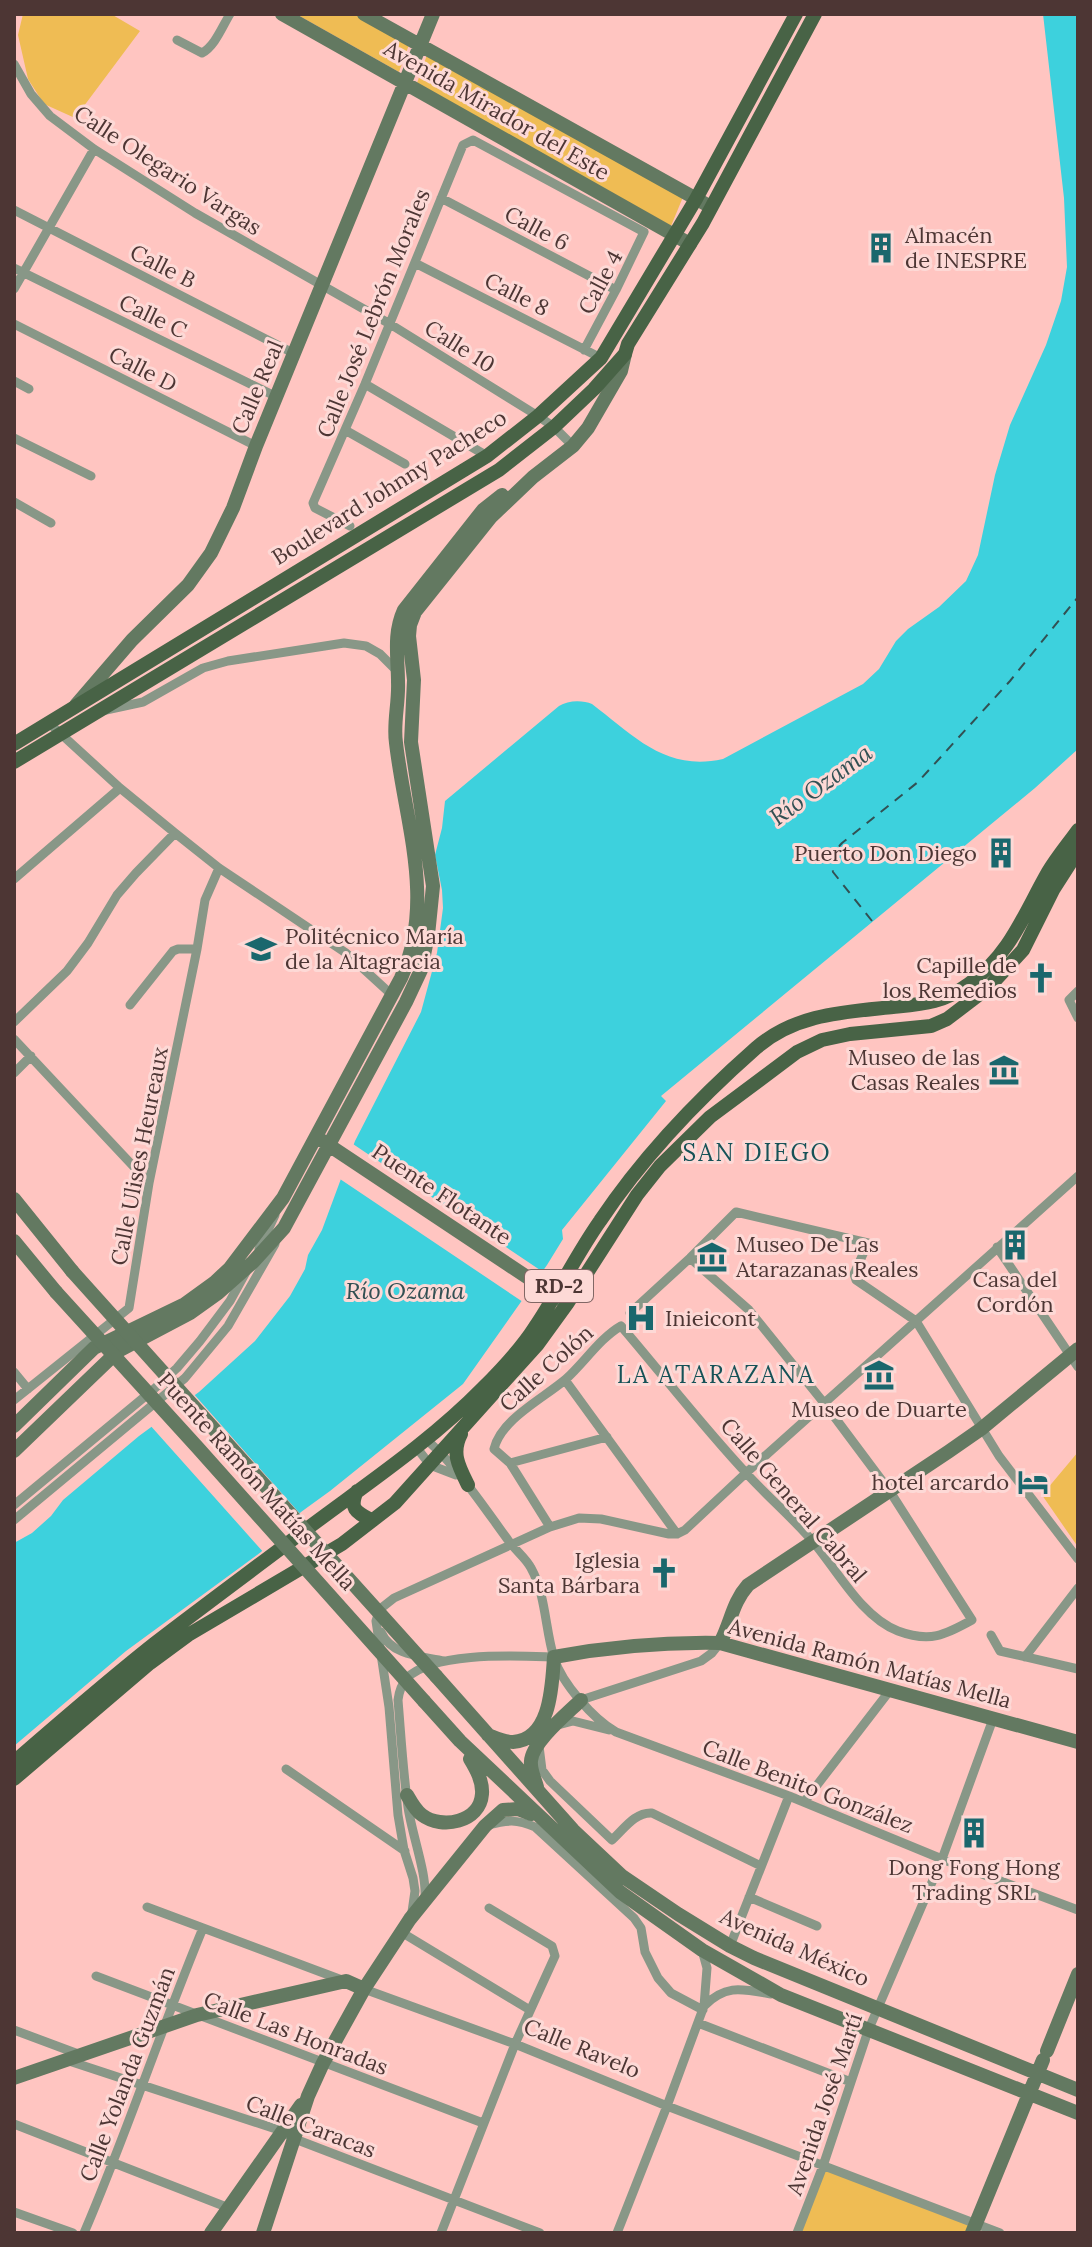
<svg xmlns="http://www.w3.org/2000/svg" width="1092" height="2247" font-family="Lora,serif">
  <rect width="100%" height="100%" fill="#ffc5c1"/>
  <path fill="#efbc54" d="M23,14H111L140,31L75,118L44,104L28,79L18,35Z
    M296,14H356L410,42L399,72Z
    M428,52L683,197L671,226L417,83Z
    M1078,1452V1547L1042,1495Z
    M823,2166L976,2224L972,2233H797Z"/>
  <path fill="#3dd1dd" d="M1043,14H1078V749L1035,788L661,1096L666,1101L562,1230L563,1239L547,1265L463,1384L330,1491L301,1512L261,1552L126,1651L14,1746V1543L32,1533L51,1516L63,1500L139,1436L199,1392L255,1341L290,1296L305,1269L308,1255L322,1230L355,1141L421,1012L437,953L443,908L442,890L435,855L442,828L445,801L559,706C568,700 583,700 592,704C634,736 666,772 723,759L863,684L879,669L896,641L908,629L939,607L966,581L978,555L995,475L1010,425L1046,345L1061,301L1067,267L1064,198Z"/>
  <path fill="#ffc5c1" d="M350,1142L546,1274L526,1304L337,1177Z
    M192,1392L302,1516L265,1554L149,1424Z"/>
  <g fill="none" stroke-linecap="round" stroke-linejoin="round">
    <path stroke="#325053" stroke-width="2" stroke-dasharray="10 8" stroke-linecap="butt" d="M872,921L833,872C831,859 833,853 842,843L918,782L1010,681L1078,597"/>
    <path stroke="#889787" stroke-width="9" d="M177,40L202,53C215,46 222,27 230,14
      M14,64L31,94L50,116L94,149L195,213L390,324L538,416L554,427L573,446
      M441,198L616,290
      M14,210L295,354
      M415,263L601,358
      M14,268L277,397
      M14,289L94,149
      M14,324L256,446
      M14,381L29,389
      M365,384L487,456
      M345,430L405,464
      M14,438L91,476
      M14,502L51,523
      M350,526L315,508L313,503L365,384L463,145L473,140L644,232L616,290L584,350
      M106,710L143,702L203,668L228,661L344,643L366,646L380,654L398,672
      M49,723L120,788L175,833L219,868L346,953L392,995
      M14,879L120,788
      M1078,991L1069,1000L1078,1018
      M130,1005L173,951L178,949H197
      M14,1022L67,971L88,943L117,895L136,873L175,833
      M14,1039L149,1183
      M14,1073L31,1056
      M997,1247L1078,1367
      M259,1249L275,1215
      M630,1313L690,1258L736,1212L868,1243L854,1274L856,1280L916,1321L999,1456L1078,1559
      M14,1372L28,1389
      M565,1380L677,1534
      M14,1400L129,1308L149,1183L197,949L205,900L219,868
      M607,1437L510,1463L494,1449C501,1419 544,1398 566,1379C584,1363 600,1338 621,1326C663,1375 703,1427 747,1474C769,1498 794,1519 815,1544C838,1572 863,1618 898,1631C930,1643 945,1635 972,1620L889,1490L824,1403L749,1310L690,1258
      M427,1440C459,1469 483,1506 508,1540C515,1550 526,1558 531,1568C546,1595 545,1629 554,1658C562,1683 593,1719 616,1732L789,1796L942,1859L1078,1910
      M417,1448L430,1465L456,1475
      M510,1463L550,1527
      M14,1505L154,1389L177,1368L200,1341L230,1301L246,1272
      M14,1520L185,1378L228,1326L275,1244
      M381,1632C392,1656 421,1656 444,1661
      M991,1635L1000,1651L1078,1669
      M1025,1657L1078,1588
      M581,1700L701,1661L712,1653L720,1643
      M558,1725L573,1721L609,1730
      M539,1746L542,1770L550,1781L612,1840C624,1829 635,1812 652,1813L761,1866
      M286,1769L405,1851
      M804,1802L891,1689
      M488,1825C507,1820 517,1819 535,1827L634,1918L641,1928L645,1952L658,1978L671,1993L703,2010
      M749,1897L817,1926
      M425,1899C427,1873 412,1835 408,1807C403,1772 401,1736 398,1700C399,1692 401,1685 407,1678C434,1651 518,1656 554,1657
      M147,1907L342,1980
      M412,1912L415,1891L413,1878L404,1850L398,1815L389,1707L376,1621L380,1609L394,1598L550,1527L579,1518L601,1519L669,1534H677L685,1530L746,1473L1078,1176
      M401,1932L530,2010
      M730,1946L789,1796
      M96,1976L483,2123
      M364,1989L515,2044L667,2106L1000,2233
      M704,2006C726,1984 742,1989 771,1994
      M698,2023L851,2082
      M14,2030L81,2055
      M66,2060L282,2131L295,2139L540,2233
      M14,2124L229,2208
      M14,2212L73,2233
      M84,2233C127,2133 161,2029 203,1928
      M441,2233L515,2044L555,1956L552,1946L489,1908
      M617,2233L667,2106L704,2006L707,1968L702,1950
      M797,2233L823,2166L868,2031L942,1859L993,1719"/>
    <path stroke="#637961" stroke-width="14" d="M282,14L690,244
      M364,14L711,207
      M76,705L132,640L188,585L211,553L233,508L256,446L433,14
      M321,1140L563,1301
      M14,1199L72,1271
      M14,1241L56,1292
      M14,1426L94,1348L185,1304L214,1283L230,1268L283,1198L401,978C436,901 405,822 396,743C393,723 399,703 398,682C398,657 393,634 404,610L483,510L502,495
      M14,1451L118,1351L190,1313L218,1293L253,1262L284,1228L406,1002L421,970L428,935L433,886L411,742L414,680L409,636L410,625L415,612L491,517L533,477L573,446L588,428L621,371L625,354
      M720,1643C731,1623 732,1603 748,1585L948,1452L981,1429L1078,1349
      M436,1676L573,1830L622,1876L678,1914L730,1946L754,1958L1078,2090
      M424,1701L460,1741L620,1892L702,1950L781,1995L1078,2113
      M488,1735C496,1738 504,1742 513,1742C551,1740 552,1685 554,1657C608,1647 665,1642 720,1643L1078,1742
      M537,1787C535,1779 530,1770 531,1761C532,1742 568,1713 581,1700
      M407,1795C411,1802 416,1811 422,1815C442,1830 480,1822 482,1794C483,1781 476,1769 470,1759
      M1047,2051L1078,1974
      M14,2078L197,2015L346,1981L364,1989
      M211,2233L301,2105
      M263,2233L308,2096L323,2063L364,1989L410,1919L485,1826L503,1810L518,1809L531,1814
      M972,2233L1043,2060"/>
    <path stroke="#486346" stroke-width="14" d="M14,744L487,456L538,416L601,358L696,199L796,14
      M14,762L499,470L554,427L594,389L625,354L628,344L703,223L815,14
      M461,1434C451,1453 459,1467 468,1485
      M357,1491C349,1509 356,1512 371,1520
      M14,1762C60,1722 106,1682 154,1644C202,1607 251,1571 300,1534C362,1487 428,1444 483,1388C501,1370 521,1349 535,1327C558,1293 576,1255 600,1221C644,1155 697,1100 756,1048C795,1014 844,1012 893,1007C923,1004 943,1003 969,984C1010,955 1024,914 1048,872C1057,857 1068,844 1078,830
      M14,1779L150,1663L188,1635L342,1544L395,1503L538,1344L567,1304L637,1195L660,1166L710,1117L797,1052L822,1040L850,1034L931,1026L947,1019L989,987L1023,950L1053,890L1078,851"/>
    <path stroke="#637961" stroke-width="14" d="M72,1271L436,1676
      M56,1292L198,1448L424,1701"/>
  </g>
  <defs>
    <g id="building-bare" transform="scale(2.4)"><path d="M-4-6H4V6H1V3H-1V6H-4ZM-2.5-4.3h1.7v1.8h-1.7ZM.8-4.3h1.7v1.8H.8ZM-2.5-1h1.7V.8h-1.7ZM.8-1h1.7V.8H.8Z" fill="#1a676d" stroke="#fdd9d6" stroke-width="2.5" paint-order="stroke"/></g>
    <g id="school-bare" transform="scale(2.4)"><path d="M0-5L7-2L0 1L-7-2ZM-4 1L0 2.5L4 1V4Q0 6-4 4Z" fill="#1a676d" stroke="#fdd9d6" stroke-width="2.5" paint-order="stroke"/></g>
    <g id="church-bare" transform="scale(2.4)"><path d="M-1.2-6h2.4v3.5h3.3v2.4h-3.3V6h-2.4V-.1h-3.3v-2.4h3.3Z" fill="#1a676d" stroke="#fdd9d6" stroke-width="2.5" paint-order="stroke"/></g>
    <g id="museum-bare" transform="scale(2.4)"><path d="M0-6L6-3V-2H-6V-3ZM-5-1h2V3h-2ZM-1-1h2V3h-2ZM3-1h2V3H3ZM-6 4H6V6H-6Z" fill="#1a676d" stroke="#fdd9d6" stroke-width="2.5" paint-order="stroke"/></g>
    <g id="hospital-bare" transform="scale(2.4)"><path d="M-5-5h3v3.5h4V-5h3V5h-3V1.5h-4V5h-3Z" fill="#1a676d" stroke="#fdd9d6" stroke-width="2.5" paint-order="stroke"/></g>
    <g id="hotel-bare" transform="scale(2.4)"><path d="M-6-4.5h1.5V1H6V5H4.5V3h-9V5H-6ZM-4 0a1.8 1.8 0 1 1 3.6 0ZM.5 0V-2.5h3Q6-2.5 6 0Z" fill="#1a676d" stroke="#fdd9d6" stroke-width="2.5" paint-order="stroke"/></g>
  </defs>
  <g fill-rule="evenodd">
    <use href="#building-bare" x="881" y="248"/>
    <use href="#building-bare" x="1001" y="853"/>
    <use href="#school-bare" x="261" y="949"/>
    <use href="#church-bare" x="1041" y="978"/>
    <use href="#museum-bare" x="1004" y="1070"/>
    <use href="#building-bare" x="1015" y="1245"/>
    <use href="#museum-bare" x="712" y="1257"/>
    <use href="#hospital-bare" x="641" y="1318"/>
    <use href="#museum-bare" x="879" y="1375"/>
    <use href="#hotel-bare" x="1033" y="1482"/>
    <use href="#church-bare" x="664" y="1573"/>
    <use href="#building-bare" x="974" y="1833"/>
  </g>
  <g text-anchor="middle" stroke-width="6" stroke-linejoin="round" paint-order="stroke">
    <rect fill="#fdd9d6" stroke="#826765" stroke-width="2" x="525" y="1270" width="68" height="32" rx="6"/>
    <g font-size="20" font-weight="bold" fill="#4d3634">
      <text x="559" y="1293">RD-2</text>
    </g>
    <g font-size="22" fill="#4d3634" stroke="#fdd9d6">
      <text transform="translate(497 110) rotate(30)" y="8">Avenida Mirador del Este</text>
      <text transform="translate(168 170) rotate(33)" y="8">Calle Olegario Vargas</text>
      <text transform="translate(537 228) rotate(28)" y="8">Calle 6</text>
      <text transform="translate(163 266) rotate(27)" y="8">Calle B</text>
      <text transform="translate(600 282) rotate(-62)" y="8">Calle 4</text>
      <text transform="translate(517 294) rotate(27)" y="8">Calle 8</text>
      <text transform="translate(373 313) rotate(-68)" y="8">Calle José Lebrón Morales</text>
      <text transform="translate(153 316) rotate(26)" y="8">Calle C</text>
      <text transform="translate(460 346) rotate(32)" y="8">Calle 10</text>
      <text transform="translate(143 369) rotate(27)" y="8">Calle D</text>
      <text transform="translate(257 387) rotate(-67)" y="8">Calle Real</text>
      <text transform="translate(389 487) rotate(-32)" y="8">Boulevard Johnny Pacheco</text>
      <text transform="translate(139 1156) rotate(-79)" y="8">Calle Ulises Heureaux</text>
      <text transform="translate(442 1194) rotate(34)" y="8">Puente Flotante</text>
      <text transform="translate(546 1368) rotate(-42)" y="8">Calle Colón</text>
      <text transform="translate(257 1481) rotate(48)" y="8">Puente Ramón Matías Mella</text>
      <text transform="translate(794 1500) rotate(49)" y="8">Calle General Cabral</text>
      <text transform="translate(870 1663) rotate(15)" y="8">Avenida Ramón Matías Mella</text>
      <text transform="translate(808 1786) rotate(21)" y="8">Calle Benito González</text>
      <text transform="translate(795 1947) rotate(24)" y="8">Avenida México</text>
      <text transform="translate(296 2033) rotate(21)" y="8">Calle Las Honradas</text>
      <text transform="translate(582 2048) rotate(22)" y="8">Calle Ravelo</text>
      <text transform="translate(127 2074) rotate(-69)" y="8">Calle Yolanda Guzmán</text>
      <text transform="translate(824 2104) rotate(-71)" y="8">Avenida José Martí</text>
      <text transform="translate(311 2126) rotate(21)" y="8">Calle Caracas</text>
    </g>
    <g font-size="22" fill="#4d3634" stroke="#fdd9d6" text-anchor="end">
      <text x="905" y="243" text-anchor="start">Almacén<tspan x="905" dy="25">de INESPRE</tspan></text>
      <text x="977" y="861">Puerto Don Diego</text>
      <text x="285" y="944" text-anchor="start">Politécnico María<tspan x="285" dy="25">de la Altagracia</tspan></text>
      <text x="1017" y="973">Capille de<tspan x="1017" dy="25">los Remedios</tspan></text>
      <text x="980" y="1065">Museo de las<tspan x="980" dy="25">Casas Reales</tspan></text>
      <text x="736" y="1252" text-anchor="start">Museo De Las<tspan x="736" dy="25">Atarazanas Reales</tspan></text>
      <text x="1015" y="1287" text-anchor="middle">Casa del<tspan x="1015" dy="25">Cordón</tspan></text>
      <text x="665" y="1326" text-anchor="start">Inieicont</text>
      <text x="879" y="1417" text-anchor="middle">Museo de Duarte</text>
      <text x="1009" y="1490">hotel arcardo</text>
      <text x="640" y="1568">Iglesia<tspan x="640" dy="25">Santa Bárbara</tspan></text>
      <text x="974" y="1875" text-anchor="middle">Dong Fong Hong<tspan x="974" dy="25">Trading SRL</tspan></text>
    </g>
    <g font-size="24" font-style="italic" fill="#325053" stroke="#fdd9d6">
      <text transform="translate(821 785) rotate(-36)" y="8">Río Ozama</text>
      <text x="405" y="1299">Río Ozama</text>
    </g>
    <g font-size="24" letter-spacing="2" fill="#155257" stroke="#fdd9d6">
      <text x="757" y="1161">SAN DIEGO</text>
      <text x="716" y="1383">LA ATARAZANA</text>
    </g>
  </g>
  <rect width="1092" height="2247" fill="none" stroke="#4d3634" stroke-width="32"/>
</svg>
